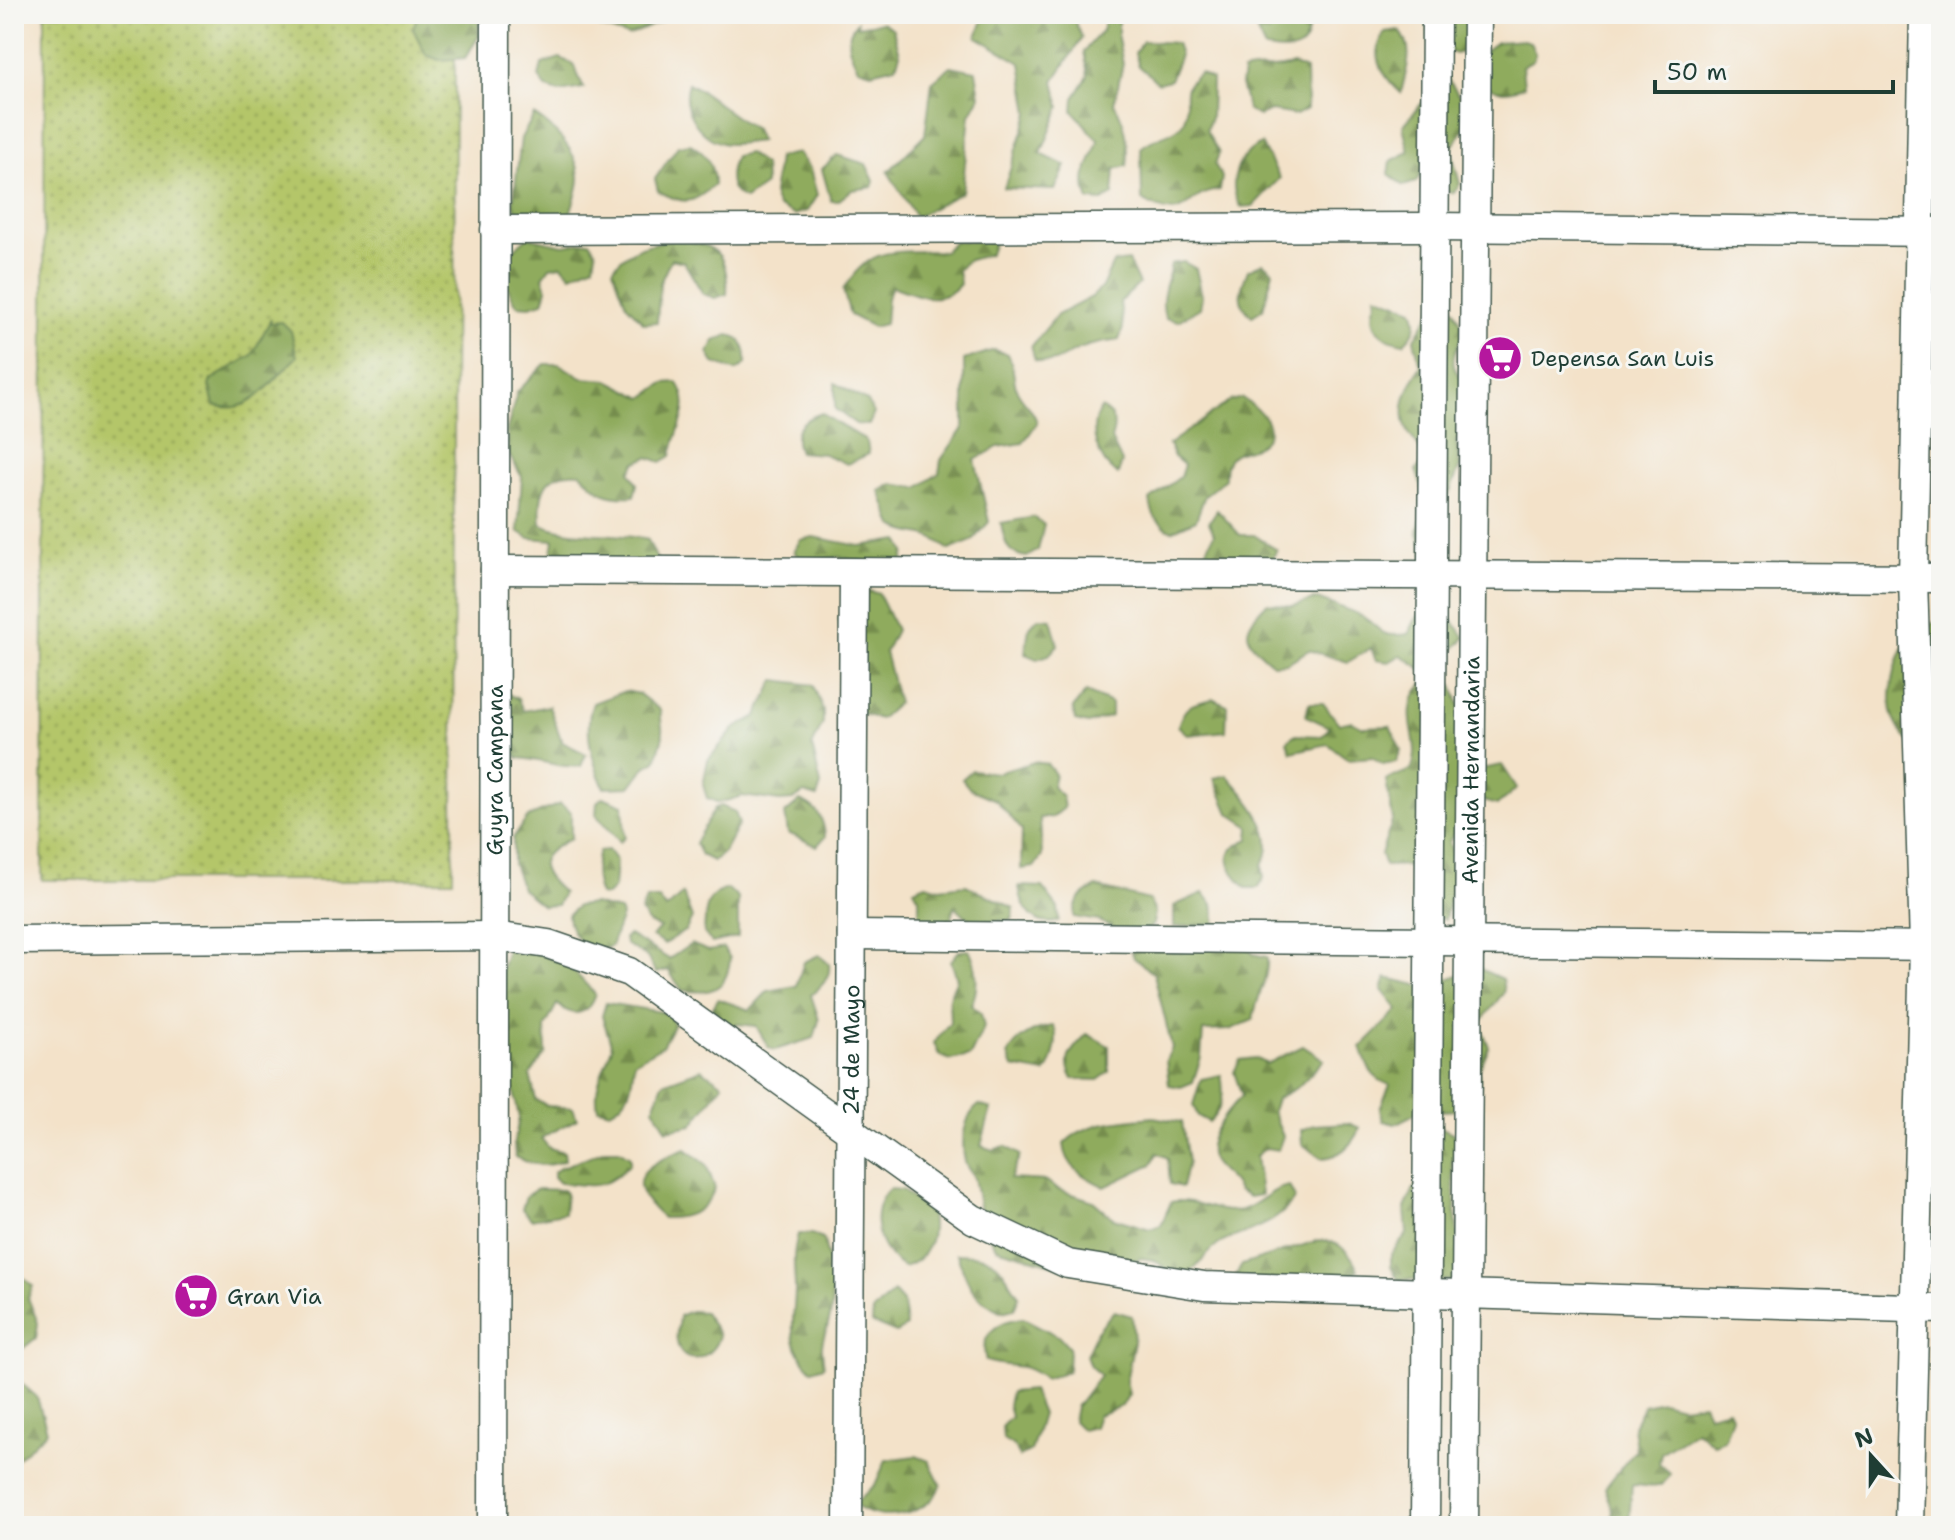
<svg xmlns="http://www.w3.org/2000/svg" width="1955" height="1540" font-family="'Shantell Sans',sans-serif">
  <defs>
    <pattern id="grass-dots" width="8" height="8" patternUnits="userSpaceOnUse" patternTransform="scale(2)"><rect width="8" height="8" fill="#b4c669"/><path d="M2 2h.1M6 6h.1" fill="none" stroke="#92a257" stroke-width="1.8" stroke-linecap="round"/></pattern>
    <pattern id="forest-firs" width="22" height="20" patternUnits="userSpaceOnUse" patternTransform="scale(2)"><rect width="22" height="20" fill="#8fab5d"/><path d="M5 1l3.5 6h-7zM16 11l3.5 6h-7z" fill="#748c4e"/></pattern>
  </defs>
  <rect width="100%" height="100%" fill="#f6f6f2"/>
  <filter id="ink" filterUnits="userSpaceOnUse"><feTurbulence type="fractalNoise" baseFrequency=".0125" numOctaves="2"/><feDisplacementMap in="SourceGraphic" scale="16" xChannelSelector="R" yChannelSelector="G"/><feConvolveMatrix kernelMatrix="1 2 1 2 8 2 1 2 1" color-interpolation-filters="sRGB"/></filter>
  <filter id="wash" filterUnits="userSpaceOnUse"><feTurbulence type="fractalNoise" baseFrequency=".006" numOctaves="4" result="noise"/><feDisplacementMap in="SourceGraphic" scale="32" xChannelSelector="R" yChannelSelector="G"/><feGaussianBlur stdDeviation="1.8" result="paint"/><feColorMatrix in="noise" values="0 0 0 0 0 0 0 0 0 0 0 0 0 0 0 0 0 1.4 0 .05"/><feComposite in="paint" operator="in"/></filter>
  <g filter="url(#wash)">
    <rect width="100%" height="100%" fill="#f3e2c9"/>
    <path fill="url(#grass-dots)" stroke="#6a824e" stroke-width="2" d="M45,14H455L453,880H42Z"/>
    <path fill="url(#forest-firs)" stroke="#577448" stroke-width="2" d="M418,14H478L479,36L465,58L439,60L426,55L413,29Z
      M557,14H661L663,21L628,36L590,24H565Z
      M985,14H1072L1082,38L1054,81L1060,107L1041,154L1066,166L1055,190L1004,188L1029,113L1021,63L977,37Z
      M1106,14H1118V39L1123,64L1114,103C1125,121 1130,145 1127,166L1115,169L1113,195L1102,201L1089,200C1078,175 1093,163 1098,140L1073,111L1074,98L1088,76L1084,51L1102,31Z
      M1254,14H1309C1309,51 1300,54 1265,49L1254,26Z
      M1427,14H1471L1468,51L1455,54L1430,43Z
      M857,22V26L882,22L893,29L900,54L896,66L871,72L858,68C848,49 843,39 857,22Z
      M1399,30C1416,49 1406,70 1401,93C1382,76 1370,55 1385,32Z
      M1524,40L1530,42L1535,54L1533,60L1522,66L1524,86C1502,96 1491,90 1472,77L1475,58L1497,42Z
      M1143,41L1176,43L1180,55L1170,80L1158,83L1139,66L1135,53Z
      M560,58L573,64L584,88L559,92L546,88L539,77L542,64Z
      M1293,65L1306,70L1307,109L1296,115L1271,111L1259,116L1248,110L1241,85L1243,72C1261,67 1277,72 1293,65Z
      M951,66L976,71L980,96L970,115L962,192L916,217L888,172L925,135L932,82Z
      M1200,73L1212,79L1211,118L1206,130L1219,153L1215,165L1222,177L1220,190C1182,193 1191,228 1142,200L1141,148C1154,135 1179,135 1184,120C1192,99 1175,91 1200,73Z
      M1445,75C1455,89 1472,110 1464,128C1461,136 1454,141 1451,150L1460,184L1453,193L1440,190L1422,172L1416,182L1404,186L1389,174L1391,161L1409,152L1403,126Z
      M688,83C714,97 730,116 755,129L760,141C749,142 732,146 722,143C697,136 680,107 688,83Z
      M534,115C554,128 577,150 579,176C580,187 573,203 570,214L550,229L525,227L513,204L521,138Z
      M690,144C706,152 714,167 714,185C692,205 684,205 658,191L655,179L678,146Z
      M1261,144L1280,178L1253,206L1241,207C1226,185 1237,155 1261,144Z
      M748,153L764,165L765,185L745,199C724,191 730,168 735,156Z
      M798,153L810,169L817,195L807,211L794,215L777,206L773,194L778,157Z
      M837,155L866,164L874,181L872,187L852,190L838,201H831L822,169Z
      M528,237L563,245L590,241L596,252L594,265L571,275L562,265L550,267L543,277L547,289L543,302L530,306L517,305C499,276 499,259 528,237Z
      M673,239C713,244 729,250 727,294L715,298L703,294L684,262L671,259L660,283L657,322L644,323L626,304L613,269C627,247 649,245 673,239Z
      M954,241L994,242L990,254L966,261L958,270L960,284C941,307 916,295 892,286L887,298L885,324L873,327L850,315L843,290C871,243 895,253 945,251Z
      M1128,261L1139,284L1120,302L1123,328L1119,340C1108,342 1096,343 1085,347C1065,352 1058,368 1035,360L1031,347L1057,315L1092,297L1102,287L1113,263Z
      M1184,262L1196,269L1202,296L1200,308L1178,321L1165,318C1159,297 1168,283 1171,264Z
      M1263,263L1273,271L1263,309L1252,316C1234,301 1241,289 1248,270Z
      M1376,295L1413,309C1419,324 1416,332 1404,343C1388,341 1373,333 1373,315C1373,306 1378,304 1376,295Z
      M1445,301L1454,308L1465,331C1436,382 1470,367 1480,409L1456,441L1460,466L1425,555L1417,530C1428,509 1424,492 1416,470L1425,461C1422,446 1411,441 1406,427C1398,406 1410,383 1421,366L1414,340L1434,307Z
      M271,319L270,323L282,322L291,331L297,357C272,379 252,418 214,405L209,386L211,380L252,355Z
      M728,335C743,336 747,351 746,364L736,371L714,363L708,353L715,341Z
      M994,350L1008,354C1014,366 1013,376 1016,388C1020,401 1034,408 1037,423L1023,443L998,447L975,460L989,522L972,541L949,550C922,526 919,540 893,526L880,491L892,484L918,488L939,473L941,460L964,427V360Z
      M545,364H559L582,378L608,380L643,398L664,383L677,382C695,406 676,428 671,456L661,462L648,457L636,462L630,472L637,484L634,496C607,498 599,493 581,473C544,470 538,491 541,524C573,538 614,531 648,540L659,564L550,566L554,540L529,538L518,531L522,477L509,455L507,430L517,392Z
      M835,383L868,402L874,413L869,425L856,424L835,409Z
      M1242,398C1259,409 1284,429 1257,446C1250,450 1239,450 1233,455C1225,461 1225,470 1225,479L1205,495L1196,520L1172,531C1157,523 1152,516 1150,500L1180,477L1184,465L1174,457L1169,444L1230,401Z
      M1101,408C1115,416 1116,424 1111,439L1122,462L1118,475C1098,462 1086,428 1101,408Z
      M822,413C837,425 853,430 867,442L869,454L847,464L824,454L799,452C790,430 801,420 822,413Z
      M1217,510L1240,535H1254L1277,550L1271,561L1209,570L1203,558L1214,534L1209,522Z
      M1034,517L1044,525L1038,550L1027,557C1005,554 1005,542 1001,523Z
      M813,537L860,546L899,540L905,552L902,565L891,568L840,557L803,561L794,552L800,540Z
      M867,590L879,594L896,630L885,652L898,703L880,719L856,712L849,654L839,619L845,606Z
      M1317,599C1332,605 1348,609 1362,616C1384,629 1375,638 1409,634C1425,591 1446,608 1465,638L1446,657L1422,669L1401,655L1389,662L1376,660L1371,648L1348,662L1309,650L1287,663L1273,664C1244,639 1238,632 1267,603L1293,606Z
      M1038,618L1051,619L1058,645L1049,655L1037,659L1025,654L1029,628Z
      M1941,620V766C1924,754 1905,743 1896,723C1884,701 1896,652 1913,634C1920,627 1932,624 1941,620Z
      M775,680L813,685L823,710V723L812,746L821,785L817,797L804,793L793,800L780,801L742,796L719,803L707,798L703,785L708,760L734,729L757,716Z
      M1423,684L1453,685L1469,733L1455,755L1476,770L1502,765L1517,788L1497,805L1473,798L1449,842L1456,867L1445,919L1420,914L1419,874L1411,865L1385,866L1381,854L1393,819L1386,780L1411,770C1425,740 1395,716 1423,684Z
      M500,690L518,699L523,711L549,706L562,742L586,754L581,766C561,769 539,759 518,758L510,748L512,724L490,711Z
      M625,691L639,694L660,710L663,736L656,761L645,767L630,787L604,788C593,763 583,729 593,703Z
      M1086,692L1111,703V716L1088,724L1075,721L1073,708Z
      M1214,699L1227,705L1226,731L1188,735L1178,726C1184,704 1194,703 1214,699Z
      M1309,703H1323L1339,724L1352,721L1363,727L1390,726L1401,750L1396,762L1383,764L1372,757L1348,759L1328,744L1291,752L1287,741L1294,735L1322,736L1330,727L1306,716Z
      M1034,762L1047,764L1055,774L1052,787L1062,796L1064,808L1053,817L1040,818L1042,856L1034,867L1021,869L1022,830L996,800L970,789L962,779L972,770L997,773Z
      M1227,775C1247,797 1282,834 1262,865L1264,878L1258,888H1246C1228,868 1217,853 1249,839L1250,827L1229,813L1214,778Z
      M603,797L623,805L625,837L620,842L596,815L597,802Z
      M800,801C818,808 824,819 825,837L817,846L788,833L785,814Z
      M560,804L571,812V838C536,857 534,866 563,893L557,905L543,906L522,889L513,864V838L528,817Z
      M721,806L735,812L739,824L723,853L713,861L701,855L695,843L715,808Z
      M608,850L616,861L614,888L606,896L600,895C594,880 594,865 599,851Z
      M926,884L939,888L966,885L1014,908L1012,920L974,922L954,907L948,932L919,925V898L914,889Z
      M1019,886L1042,887L1058,908L1059,921C1035,929 1021,908 1019,886Z
      M1097,887L1149,900L1155,912L1153,925L1134,939L1099,921L1074,917C1075,900 1082,894 1097,887Z
      M728,889L738,898V937L712,943L704,933C706,911 703,895 728,889Z
      M1203,893L1213,904L1216,924L1174,927V906Z
      M683,894L692,918L686,930L664,944L652,937L660,928L648,923L641,911L646,899H659L666,909Z
      M594,904L620,911L622,916L611,946L599,951C582,946 569,934 568,915L577,906Z
      M1237,932L1253,954L1267,957C1269,978 1256,998 1253,1020L1229,1030L1203,1031L1201,1057L1193,1082L1181,1087L1169,1085L1166,1060L1172,1048L1154,974L1134,958L1130,946Z
      M629,935L669,959L691,944L709,951L723,948L730,958C728,990 710,995 682,990L668,970L656,973L647,957L625,944L624,938Z
      M509,942L569,966L595,994C588,1016 573,1018 557,1004L545,1027L546,1053L530,1075L536,1100L548,1106L573,1108L577,1119L541,1138L549,1148L564,1152L565,1160C548,1168 531,1165 515,1157L514,1143L519,1118L507,1055L499,977Z
      M969,950C978,965 979,990 971,1005L981,1014L984,1027L970,1056L950,1060L939,1055L934,1043L950,1022L949,997L957,979L951,961L959,951Z
      M819,955L829,964C831,979 821,986 811,995L819,1020L814,1038L775,1050L769,1048L756,1026L737,1024L726,1031L715,1028L712,1009L718,999L750,1010L768,991L796,986L804,962Z
      M1478,968L1502,979L1504,992L1480,1023L1489,1047L1479,1070L1480,1109L1418,1112L1395,1124L1383,1121L1380,1109L1390,1085C1370,1078 1367,1066 1361,1047L1398,1010L1382,990L1386,978L1426,987Z
      M606,1003L668,1013L674,1024L662,1046L634,1062C632,1084 631,1101 610,1111L598,1108C593,1085 605,1069 612,1047L602,1016Z
      M1053,1026C1060,1036 1053,1064 1045,1073L1013,1067L1008,1055C1016,1038 1035,1028 1053,1026Z
      M1087,1034L1109,1046V1072L1098,1080L1073,1079C1061,1058 1072,1050 1087,1034Z
      M1303,1046L1324,1060L1298,1087L1276,1099L1272,1111L1283,1136L1278,1150L1266,1148L1256,1156L1261,1195L1249,1197L1238,1191C1232,1177 1221,1174 1213,1162C1200,1142 1229,1109 1242,1096L1234,1072L1240,1060L1255,1058L1267,1064Z
      M701,1069L723,1084L692,1125L667,1130L654,1108L663,1083Z
      M1221,1075C1225,1093 1223,1109 1209,1122L1198,1116L1193,1105L1201,1079Z
      M979,1105L991,1109L981,1146L993,1150L1005,1146L1020,1155L1010,1179L1047,1181L1057,1189L1093,1201L1113,1218L1150,1229L1161,1225L1171,1202C1193,1197 1211,1212 1233,1211C1255,1211 1268,1189 1289,1186L1295,1198C1277,1226 1249,1229 1221,1243C1203,1253 1200,1273 1177,1276L1154,1260L1141,1258L1090,1275L997,1248C978,1226 980,1205 974,1178C972,1172 966,1168 965,1162C961,1142 963,1117 979,1105Z
      M1153,1117L1182,1122L1188,1162L1182,1187L1170,1184L1168,1158L1157,1153L1152,1164L1105,1187C1084,1177 1066,1168 1064,1144C1086,1120 1123,1121 1153,1117Z
      M1348,1123L1360,1128C1352,1145 1341,1157 1322,1158L1302,1144L1301,1130L1314,1125Z
      M1442,1128L1465,1139L1452,1162L1461,1281L1398,1279L1391,1267V1254L1407,1234L1405,1208Z
      M686,1149L706,1164L715,1188C705,1213 687,1218 663,1218C620,1181 642,1165 686,1149Z
      M605,1150H619L630,1157V1164C602,1192 596,1185 559,1183L554,1178V1172L560,1168Z
      M537,1189L563,1190L566,1193L564,1213L531,1219L522,1209L526,1196Z
      M889,1189L902,1190L931,1214C935,1237 928,1259 904,1267C877,1253 866,1211 889,1189Z
      M798,1234H812L824,1240C829,1265 835,1292 830,1317C824,1343 819,1335 824,1366L812,1370C782,1340 796,1319 795,1285C794,1262 792,1258 798,1234Z
      M1319,1240C1338,1240 1351,1252 1358,1270L1337,1286L1235,1277L1242,1265Z
      M957,1254C999,1255 997,1263 1019,1296L1014,1309L1002,1312C972,1298 968,1285 957,1254Z
      M14,1269L33,1286L28,1298L38,1323L36,1338L16,1354L18,1367H14Z
      M894,1292L903,1302L906,1327L896,1333L872,1323L873,1311Z
      M691,1311L704,1312L719,1335C714,1359 682,1370 677,1342C675,1334 679,1324 679,1316Z
      M1114,1311L1132,1316L1134,1342L1126,1381L1129,1394L1122,1406L1098,1415L1094,1427L1082,1430L1073,1421L1076,1407L1100,1375L1090,1366L1086,1355L1097,1331Z
      M1023,1318L1060,1337L1069,1347L1068,1371L1045,1379C1018,1359 1014,1370 986,1361C978,1334 999,1320 1023,1318Z
      M14,1377L37,1397L47,1431L14,1462Z
      M1032,1390L1042,1414L1031,1451L1020,1457L1014,1446L1003,1439L1002,1426L1011,1417L1008,1405L1011,1392Z
      M1662,1401L1681,1406L1703,1403L1708,1414L1728,1409L1732,1417L1724,1440L1714,1444L1696,1430L1661,1453L1659,1463L1670,1473C1661,1493 1652,1485 1632,1485L1629,1522L1626,1526H1610L1613,1511L1605,1488L1636,1449L1633,1426L1644,1405Z
      M916,1456L929,1461L941,1485C930,1516 878,1526 854,1504L875,1485L886,1460Z"/>
  </g>
  <g filter="url(#ink)">
    <g fill="none" stroke-linecap="round" stroke-linejoin="round">
      <g stroke="#3f564a" stroke-width="31">
        <g id="minor">
          <path d="M495,230L1434,227L1941,232"/>
          <path d="M495,570L1941,578"/>
          <path d="M852,935L1941,946"/>
          <path d="M14,940L494,936L548,944L629,972L973,1219L1068,1264L1204,1286L1941,1309"/>
          <path id="s1" d="M493,1526L496,14"/>
          <path id="s2" d="M848,1526L854,573"/>
          <path d="M1425,1526L1436,14"/>
          <path id="s3" d="M1464,1526L1477,14"/>
          <path d="M1909,1526L1924,945L1913,578L1924,14"/>
        </g>
      </g>
      <use href="#minor" stroke="#fff" stroke-width="28"/>
    </g>
  </g>
  <defs>
    <g id="supermarket-disc" transform="scale(2.3)"><circle r="9.5" fill="#b5179e" stroke="#f6f6f2"/><path d="M-6-5.5h2.5l.6 2H6L4.5 2H-2.5L-4.4-4H-6ZM-1.5 3.2a1.3 1.3 0 1 0 .1 0ZM3 3.2a1.3 1.3 0 1 0 .1 0Z" fill="#fff"/></g>
  </defs>
  <g fill-rule="evenodd">
    <use href="#supermarket-disc" x="1500" y="358"/>
    <use href="#supermarket-disc" x="196" y="1296"/>
  </g>
  <g text-anchor="middle" stroke-width="6" stroke-linejoin="round" paint-order="stroke">
    <g font-size="22" fill="#1f3d34" stroke="#f6f6f2" text-anchor="start">
      <text x="1531" y="366">Depensa San Luis</text>
      <text x="227" y="1304">Gran Via</text>
    </g>
    <g font-size="22" fill="#1f3d34" stroke="#f6f6f2">
      <text dy="8" stroke="none"><textPath href="#s1" startOffset="756">Guyra Campana</textPath></text>
      <text dy="8" stroke="none"><textPath href="#s3" startOffset="756">Avenida Hernandaria</textPath></text>
      <text dy="8" stroke="none"><textPath href="#s2" startOffset="476">24 de Mayo</textPath></text>
    </g>
  </g>
  <rect width="1955" height="1540" fill="none" stroke="#f6f6f2" stroke-width="48"/>
  <g transform="translate(1871 1456) rotate(339)" stroke="#f6f6f2" stroke-width="6" paint-order="stroke">
  <path d="M0-6L14 30L0 20L-14 30Z" fill="#1f3d34"/>
  <text y="-12" font-size="22" font-weight="bold" text-anchor="middle" fill="#1f3d34">N</text>
  </g>
  <path d="M1655 80v12h238v-12" fill="none" stroke="#1f3d34" stroke-width="4"/>
  <text x="1667" y="80" font-size="24" fill="#1f3d34" stroke="#f6f6f2" stroke-width="6" paint-order="stroke">50 m</text>
</svg>
